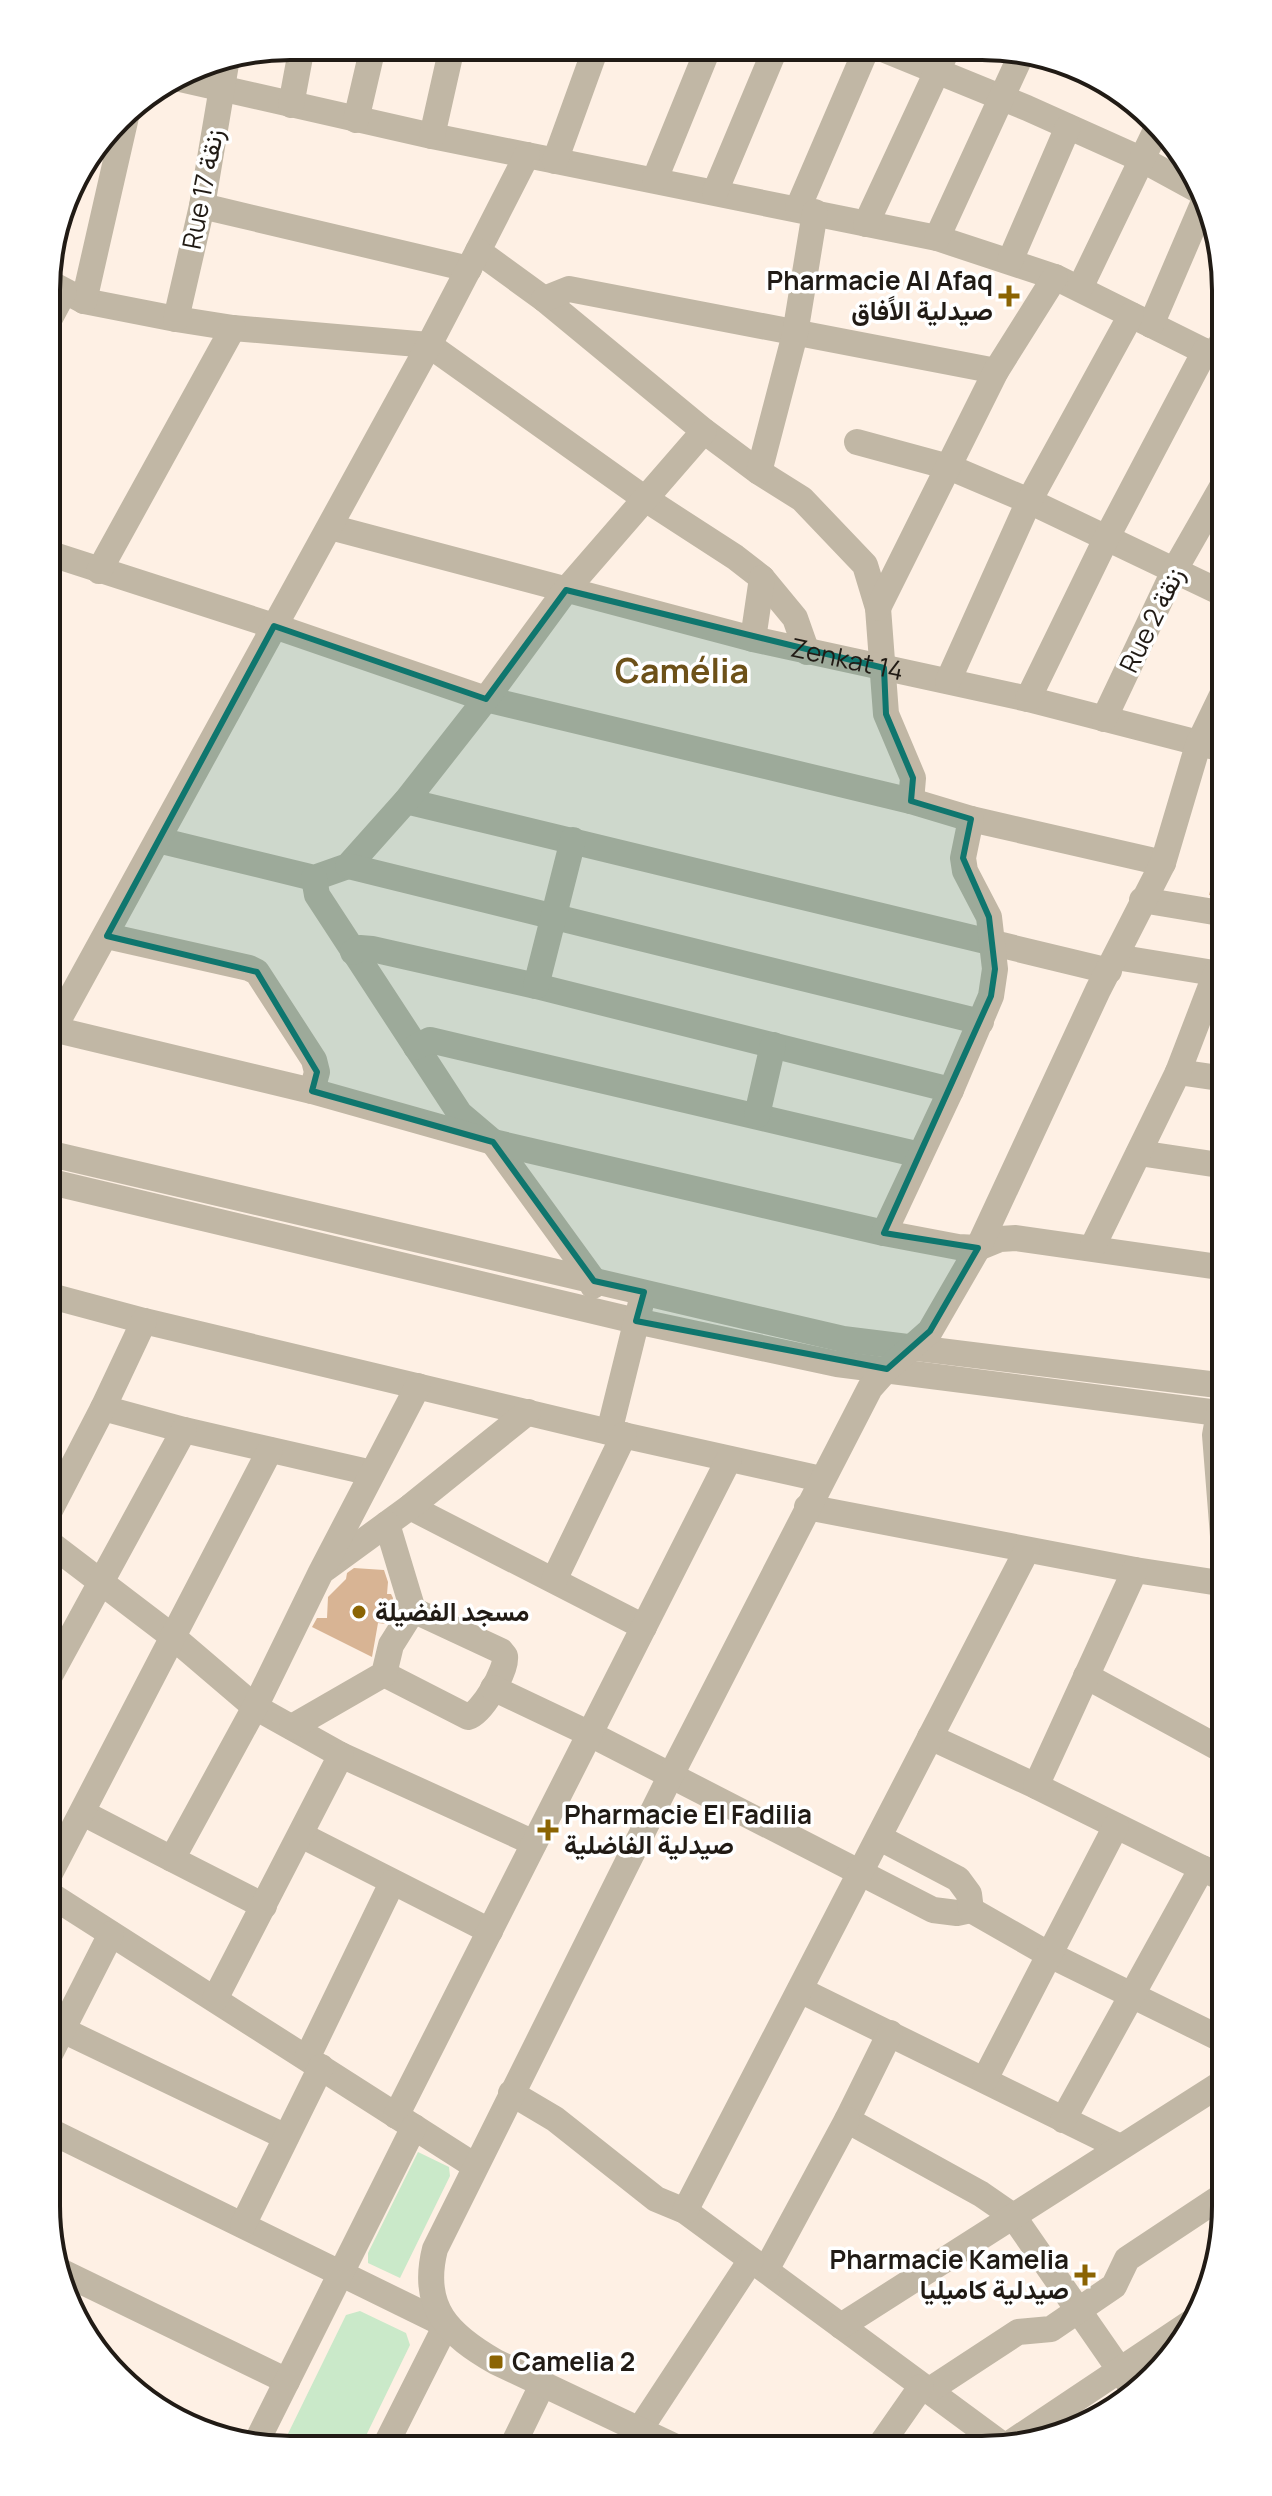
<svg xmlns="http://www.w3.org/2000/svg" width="1272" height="2496" font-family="Manrope,Vazirmatn,sans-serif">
  <rect width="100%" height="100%" fill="#fef0e4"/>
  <path fill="#cae9c9" d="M418,2152L449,2167L450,2176L400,2278L368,2263V2253Z
    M360,2311L406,2333L410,2345L360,2448H281L346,2315Z"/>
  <path fill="#d8b494" d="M1220,851L1226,852V898L1209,895Z
    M354,1568L384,1570L388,1582L387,1594H391L393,1598L391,1615L386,1624L378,1623L372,1657L312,1627L317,1618H327L328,1597L346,1579L347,1573Z"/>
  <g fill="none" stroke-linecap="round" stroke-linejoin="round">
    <g stroke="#c1b7a5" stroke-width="26">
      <path d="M885,50L1027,108L1143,160L1198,190"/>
      <path d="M176,78L432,136L937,238L1055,277L1226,362"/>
      <path d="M291,105L302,46"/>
      <path d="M356,120L373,47"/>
      <path d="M432,136L452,47"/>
      <path d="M527,155L478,251L544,299L704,431L759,472L802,499L865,565L878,608L886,714L913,778L911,801"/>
      <path d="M555,161L596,48"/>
      <path d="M655,179L708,49"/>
      <path d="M715,192L775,49"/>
      <path d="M202,206L469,269"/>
      <path d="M798,208L866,50"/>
      <path d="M866,224L947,50"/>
      <path d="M937,238L1023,51"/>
      <path d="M1010,261L1068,127"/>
      <path d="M48,282L84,301L176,319L233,328L429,345L644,498L735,557L762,578L795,618L807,652"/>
      <path d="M1080,288L1157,128"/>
      <path d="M544,299L569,289L996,371"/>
      <path d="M84,301L128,108"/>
      <path d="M176,319L202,206L227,58"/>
      <path d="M48,322L64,292"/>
      <path d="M1151,325L1205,199"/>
      <path d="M1215,356L1226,333"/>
      <path d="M857,442L949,467L1029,501L1226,595"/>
      <path d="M759,472L795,334L815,212"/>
      <path id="s1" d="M330,527L753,639L1028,699L1226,750"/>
      <path d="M48,553L274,626L486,699L911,801L971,819L1163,863"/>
      <path d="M99,571L233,328"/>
      <path d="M878,608L996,371L1055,277"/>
      <path d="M753,639L762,578"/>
      <path d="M948,681L1029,501L1131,315"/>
      <path d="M1028,699L1106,539L1205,351"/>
      <path d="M1104,719L1174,571L1226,480"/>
      <path d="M406,801L1109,971"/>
      <path d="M158,840L314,878L348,866L406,801L486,699L566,590L704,431"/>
      <path d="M348,866L981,1022"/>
      <path d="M314,878L317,895L460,1114L493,1142L594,1281L593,1286"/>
      <path d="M1142,900L1226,914"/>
      <path d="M107,936L249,968L257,972L314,1060L317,1072L312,1091"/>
      <path d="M353,952L360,948L372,949L536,986L951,1090"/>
      <path d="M1116,957L1226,975"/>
      <path d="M536,986L573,840"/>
      <path d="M53,1029L312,1091L493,1142L884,1233L958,1247L978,1248L1000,1239L1016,1238L1226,1268"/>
      <path d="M47,1041L429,345L478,251"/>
      <path d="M416,1047L430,1040L920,1155"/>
      <path d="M1178,1072L1226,1079"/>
      <path d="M757,1115L773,1045"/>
      <path d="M47,1153L843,1339L1226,1386"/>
      <path d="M1139,1153L1226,1166"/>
      <path d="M47,1181L636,1321L837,1364L1226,1414"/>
      <path d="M884,1233L951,1090L991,996L995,969L989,917L965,871L963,858L971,819"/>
      <path d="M1092,1248L1178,1072L1216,973"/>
      <path d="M47,1295L144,1321L609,1432L821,1479"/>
      <path d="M103,1408L184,1430L372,1473"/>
      <path d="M1219,1413L1215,1435L1226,1574"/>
      <path d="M609,1432L641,1303"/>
      <path d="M410,1507L644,1627"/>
      <path d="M807,1507L1135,1570L1226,1584"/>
      <path d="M47,1516L103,1408L144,1321"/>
      <path d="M47,1541L173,1637L255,1707L341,1755L534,1843"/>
      <path d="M325,1569L410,1507L528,1412"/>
      <path d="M554,1580L624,1435"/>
      <path d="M384,1674L468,1717C482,1713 507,1670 505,1656L501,1651L413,1610"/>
      <path d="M1086,1676L1226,1752"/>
      <path d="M47,1681L184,1430"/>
      <path d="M493,1688L590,1734L933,1910L957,1913L971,1910"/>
      <path d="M292,1727L384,1674L391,1645L413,1610L387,1524"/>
      <path d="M930,1737L1036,1786L1226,1880"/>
      <path d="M1036,1786L1135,1570"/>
      <path d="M83,1813L172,1859"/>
      <path d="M301,1835L490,1931"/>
      <path d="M880,1838L958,1879L969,1894L971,1910L1048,1954L1225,2041"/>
      <path d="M46,1881L270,1450"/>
      <path d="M46,1892L475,2166"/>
      <path d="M264,1906L172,1859L255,1707L321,1572L418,1386"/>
      <path d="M800,1990L1120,2147"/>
      <path d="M215,1999L341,1755"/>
      <path d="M46,2022L286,2137"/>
      <path d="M890,2033L847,2120L981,2194L1013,2216L1135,2392"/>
      <path d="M307,2058L392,1883"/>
      <path d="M46,2062L111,1934"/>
      <path d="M985,2079L1116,1826"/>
      <path d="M511,2093L555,2119L656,2199L685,2211L1004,2446"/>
      <path d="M396,2116L729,1459"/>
      <path d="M1063,2120L1202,1868"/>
      <path d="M46,2129L446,2325"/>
      <path d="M685,2211L1027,1550"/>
      <path d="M243,2225L321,2067"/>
      <path d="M56,2269L287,2381"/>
      <path d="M766,2270L847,2120"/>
      <path d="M841,2326L1225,2081"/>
      <path d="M928,2391L1018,2332L1051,2329L1114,2286L1127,2259L1225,2194"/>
      <path d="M1006,2446L1196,2319"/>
      <path d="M254,2447L414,2127"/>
      <path d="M384,2448L446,2325"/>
      <path d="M511,2449L543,2383"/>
      <path d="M630,2449L640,2429L751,2260"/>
      <path d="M680,2449L496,2362C449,2335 420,2308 435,2249L671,1775L870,1388L887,1369L930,1331L978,1248L1098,990L1163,863L1198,745L1226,687"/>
      <path d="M877,2450L921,2387"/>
    </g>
  </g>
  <path fill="#0f766e" fill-opacity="0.2" stroke="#0f766e" stroke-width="6" stroke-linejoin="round" d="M566,590L884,668L886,714L913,778L911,801L971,819L963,858L989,917L995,969L991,996L884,1233L978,1248L930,1331L887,1369L636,1321L644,1292L594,1281L493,1142L312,1091L317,1072L257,972L107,936L274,626L486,699Z"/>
  <g fill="#8b6403" stroke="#fff" stroke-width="3">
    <path d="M1005 284h8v8h8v8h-8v8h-8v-8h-8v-8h8z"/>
    <circle cx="359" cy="1612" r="8"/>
    <path d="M544 1818h8v8h8v8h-8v8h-8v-8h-8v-8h8z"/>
    <path d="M1081 2263h8v8h8v8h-8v8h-8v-8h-8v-8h8z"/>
    <rect x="488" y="2354" width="16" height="16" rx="4"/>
  </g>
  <g text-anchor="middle" stroke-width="7" stroke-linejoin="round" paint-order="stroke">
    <g font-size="26" fill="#211b15" stroke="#fff">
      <text transform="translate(203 189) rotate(-79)" y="9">Rue 17 زنقة</text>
      <text transform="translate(1152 620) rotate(-64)" y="9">Rue 2 زنقة</text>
      <text dy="9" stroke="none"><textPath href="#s1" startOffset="534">Zenkat 14</textPath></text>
    </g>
    <g font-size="26" font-weight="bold" fill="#211b15" stroke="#fff" text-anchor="start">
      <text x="993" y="290" text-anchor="end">Pharmacie Al Afaq<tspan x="993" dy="30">صيدلية الاًفاق</tspan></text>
      <text x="375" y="1621">مسجد الفضيلة</text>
      <text x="564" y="1824">Pharmacie El Fadilia<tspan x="564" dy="30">صيدلية الفاضلية</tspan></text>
      <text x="1069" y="2269" text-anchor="end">Pharmacie Kamelia<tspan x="1069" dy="30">صيدلية كاميليا</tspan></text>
      <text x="512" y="2371">Camelia 2</text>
    </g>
    <g font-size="34" font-weight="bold" fill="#6d5119" stroke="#fff">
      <text x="682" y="683">Camélia</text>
    </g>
  </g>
  <path d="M0 0H1272V2496H0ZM290 60H982A230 230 0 0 1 1212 290V2206A230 230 0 0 1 982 2436H290A230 230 0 0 1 60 2206V290A230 230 0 0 1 290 60Z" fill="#fff" fill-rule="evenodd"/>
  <path fill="none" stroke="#211b15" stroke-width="4" d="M290 60H982A230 230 0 0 1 1212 290V2206A230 230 0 0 1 982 2436H290A230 230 0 0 1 60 2206V290A230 230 0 0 1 290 60Z"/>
</svg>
